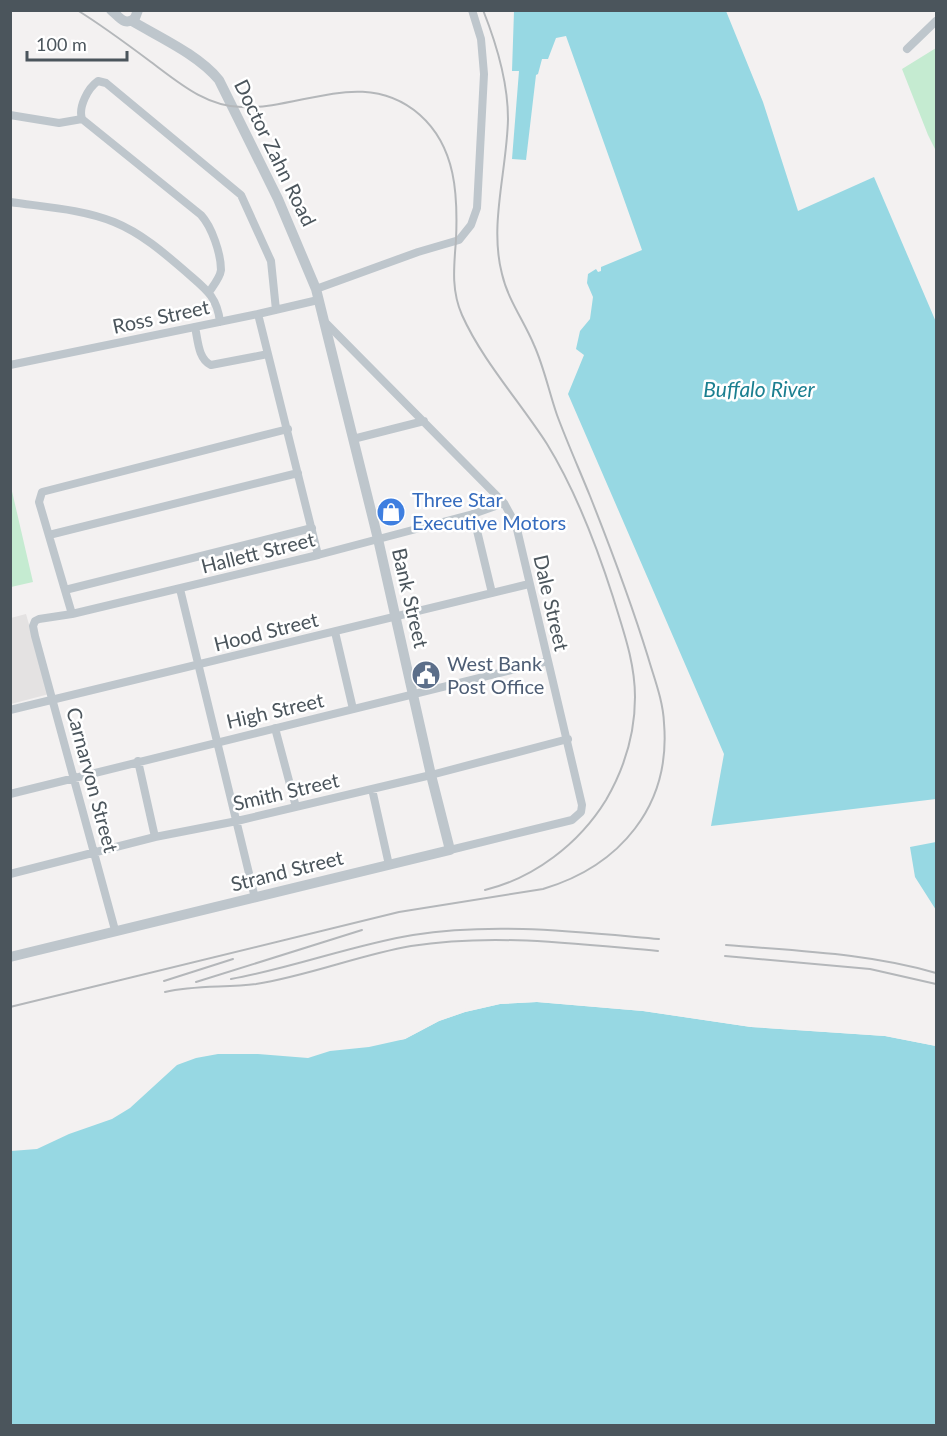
<svg xmlns="http://www.w3.org/2000/svg" width="947" height="1436" font-family="Lato,sans-serif">
  <rect width="100%" height="100%" fill="#f3f1f1"/>
  <path fill="#e4e2e2" d="M26,614L49,694L11,704V618Z"/>
  <path fill="#c5ebd1" d="M936,48V151L928,135L902,69Z
    M11,487L33,582L11,587H10Z"/>
  <path fill="#97d8e3" d="M514,11H726L763,102L798,211L874,177L936,322V799L711,826L724,754L568,394L584,355L576,349L580,331L590,319L593,297L587,283L588,274L596,269L598,272L601,271V267L642,250L566,36L556,38L548,59H542L538,74L536,75L526,160L512,159L519,71H512Z
    M936,842V910L915,877L910,847Z
    M537,1002L643,1011L751,1027L885,1036L936,1046V1425L11,1426V1151L37,1149L69,1134L112,1119L130,1108L177,1065L196,1058L218,1054H258L308,1058L330,1051L369,1047L405,1039L439,1021L465,1012L500,1004Z"/>
  <path fill="#f3f1f1" d="M537,999L643,1008L752,1024L885,1033L936,1043V1046L885,1036L751,1027L643,1011L537,1002L500,1004L465,1012L439,1021L405,1039L399,1040L397,1037L421,1028L437,1019L464,1009L500,1001Z"/>
  <g fill="none" stroke-linecap="round" stroke-linejoin="round">
    <path stroke="#bec6cc" stroke-width="8" d="M907,49L936,21
      M10,115L59,123L82,119
      M10,202C44,207 82,209 114,222C141,233 163,252 185,271C204,288 217,295 220,322
      M316,289L418,252L459,240L471,225L477,208L484,74L481,39L472,10
      M209,292C213,286 220,278 221,270C221,254 212,227 201,215L82,119C78,107 88,88 98,81L106,83L241,195L271,261L276,310
      M258,314L318,555
      M323,320L504,503L516,525L582,805L581,812L572,820L450,850
      M195,327C198,340 198,359 211,365L268,354
      M10,365L258,314L318,300
      M353,439L424,421
      M473,514L492,593
      M49,535L298,473
      M180,589L255,898
      M65,590L312,528
      M72,614L39,502L42,492L288,429
      M335,632L353,709
      M10,710L529,584
      M275,728L296,807
      M138,761L155,837
      M372,789L389,865
      M10,794L548,661
      M10,874L155,837L237,821L431,775L568,739
      M115,930L35,636L33,626L35,621L39,619L72,614L318,555L473,514L504,503"/>
    <path stroke="#bec6cc" stroke-width="10" d="M111,10C119,16 124,27 135,18L138,10
      M10,957L450,850L431,775L378,539L316,289L278,199L219,80C199,55 159,37 132,21"/>
    <path stroke="#b4b7ba" stroke-width="2" d="M77,10C103,26 127,44 151,62C178,82 205,106 241,107C302,110 364,66 420,115C456,147 458,195 456,240C454,266 451,290 462,315C482,360 520,402 547,444C576,491 596,544 613,597C623,630 635,662 635,697C635,733 624,769 606,800C579,844 534,878 485,890
      M726,945C796,951 868,953 936,973
      M725,956L870,969L936,984
      M231,979C293,968 352,945 413,935C494,922 578,932 659,939
      M164,981L233,959
      M196,982L362,930
      M165,992C195,985 225,988 256,984C308,976 359,955 411,946C494,933 576,944 658,951
      M10,1007L399,912L543,889C620,866 671,806 664,723C663,700 654,678 648,657C631,602 611,549 590,496C579,469 567,442 557,415C549,392 544,367 534,345C524,321 508,300 502,274C489,225 507,170 508,119C508,81 497,45 483,10"/>
  </g>
  <defs>
    <g id="shop-disc" transform="scale(1.5)"><circle r="9.5" fill="#3f7fe0" stroke="#fff"/><path d="M-5-2.5h2.3a2.7 3.5 0 0 1 5.4 0H5L5.5 6h-11ZM-1.5-2.5h3a1.5 2.3 0 0 0-3 0Z" fill="#fff"/></g>
    <g id="civic-disc" transform="scale(1.5)"><circle r="9.5" fill="#5c6f8a" stroke="#fff"/><path d="M-.6-6.5H3V-4.5H.6V-3L4-1V1h2V6H-6V1h2V-1L-.6-3ZM-1.2 2.5V6h2.4V2.5Z" fill="#fff"/></g>
  </defs>
  <g fill-rule="evenodd">
    <use href="#shop-disc" x="391" y="512"/>
    <use href="#civic-disc" x="426" y="675"/>
  </g>
  <g text-anchor="middle" stroke-width="5" stroke-linejoin="round" paint-order="stroke">
    <g font-size="20" fill="#4b555c" stroke="#fff">
      <text transform="translate(275 153) rotate(64)" y="7">Doctor Zahn Road</text>
      <text transform="translate(161 317) rotate(-12)" y="7">Ross Street</text>
      <text transform="translate(258 553) rotate(-14)" y="7">Hallett Street</text>
      <text transform="translate(410 598) rotate(77)" y="7">Bank Street</text>
      <text transform="translate(551 603) rotate(77)" y="7">Dale Street</text>
      <text transform="translate(266 632) rotate(-14)" y="7">Hood Street</text>
      <text transform="translate(275 711) rotate(-13)" y="7">High Street</text>
      <text transform="translate(92 780) rotate(75)" y="7">Carnarvon Street</text>
      <text transform="translate(286 792) rotate(-13)" y="7">Smith Street</text>
      <text transform="translate(287 871) rotate(-14)" y="7">Strand Street</text>
    </g>
    <g font-size="20" fill="#366cbe" stroke="#fff" text-anchor="start">
      <text x="412" y="507">Three Star<tspan x="412" dy="23">Executive Motors</tspan></text>
    </g>
    <g font-size="20" fill="#4e5e75" stroke="#fff" text-anchor="start">
      <text x="447" y="671">West Bank<tspan x="447" dy="23">Post Office</tspan></text>
    </g>
    <g font-size="21" font-style="italic" fill="#1b7f90" stroke="#fff">
      <text x="759" y="397">Buffalo River</text>
    </g>
  </g>
  <rect width="947" height="1436" fill="none" stroke="#4b555c" stroke-width="24"/>
  <path d="M27 51v9h100v-9" fill="none" stroke="#4b555c" stroke-width="3"/>
  <text x="36" y="51" font-size="18" fill="#4b555c" stroke="#ffffff" stroke-width="4.5" paint-order="stroke">100 m</text>
</svg>
